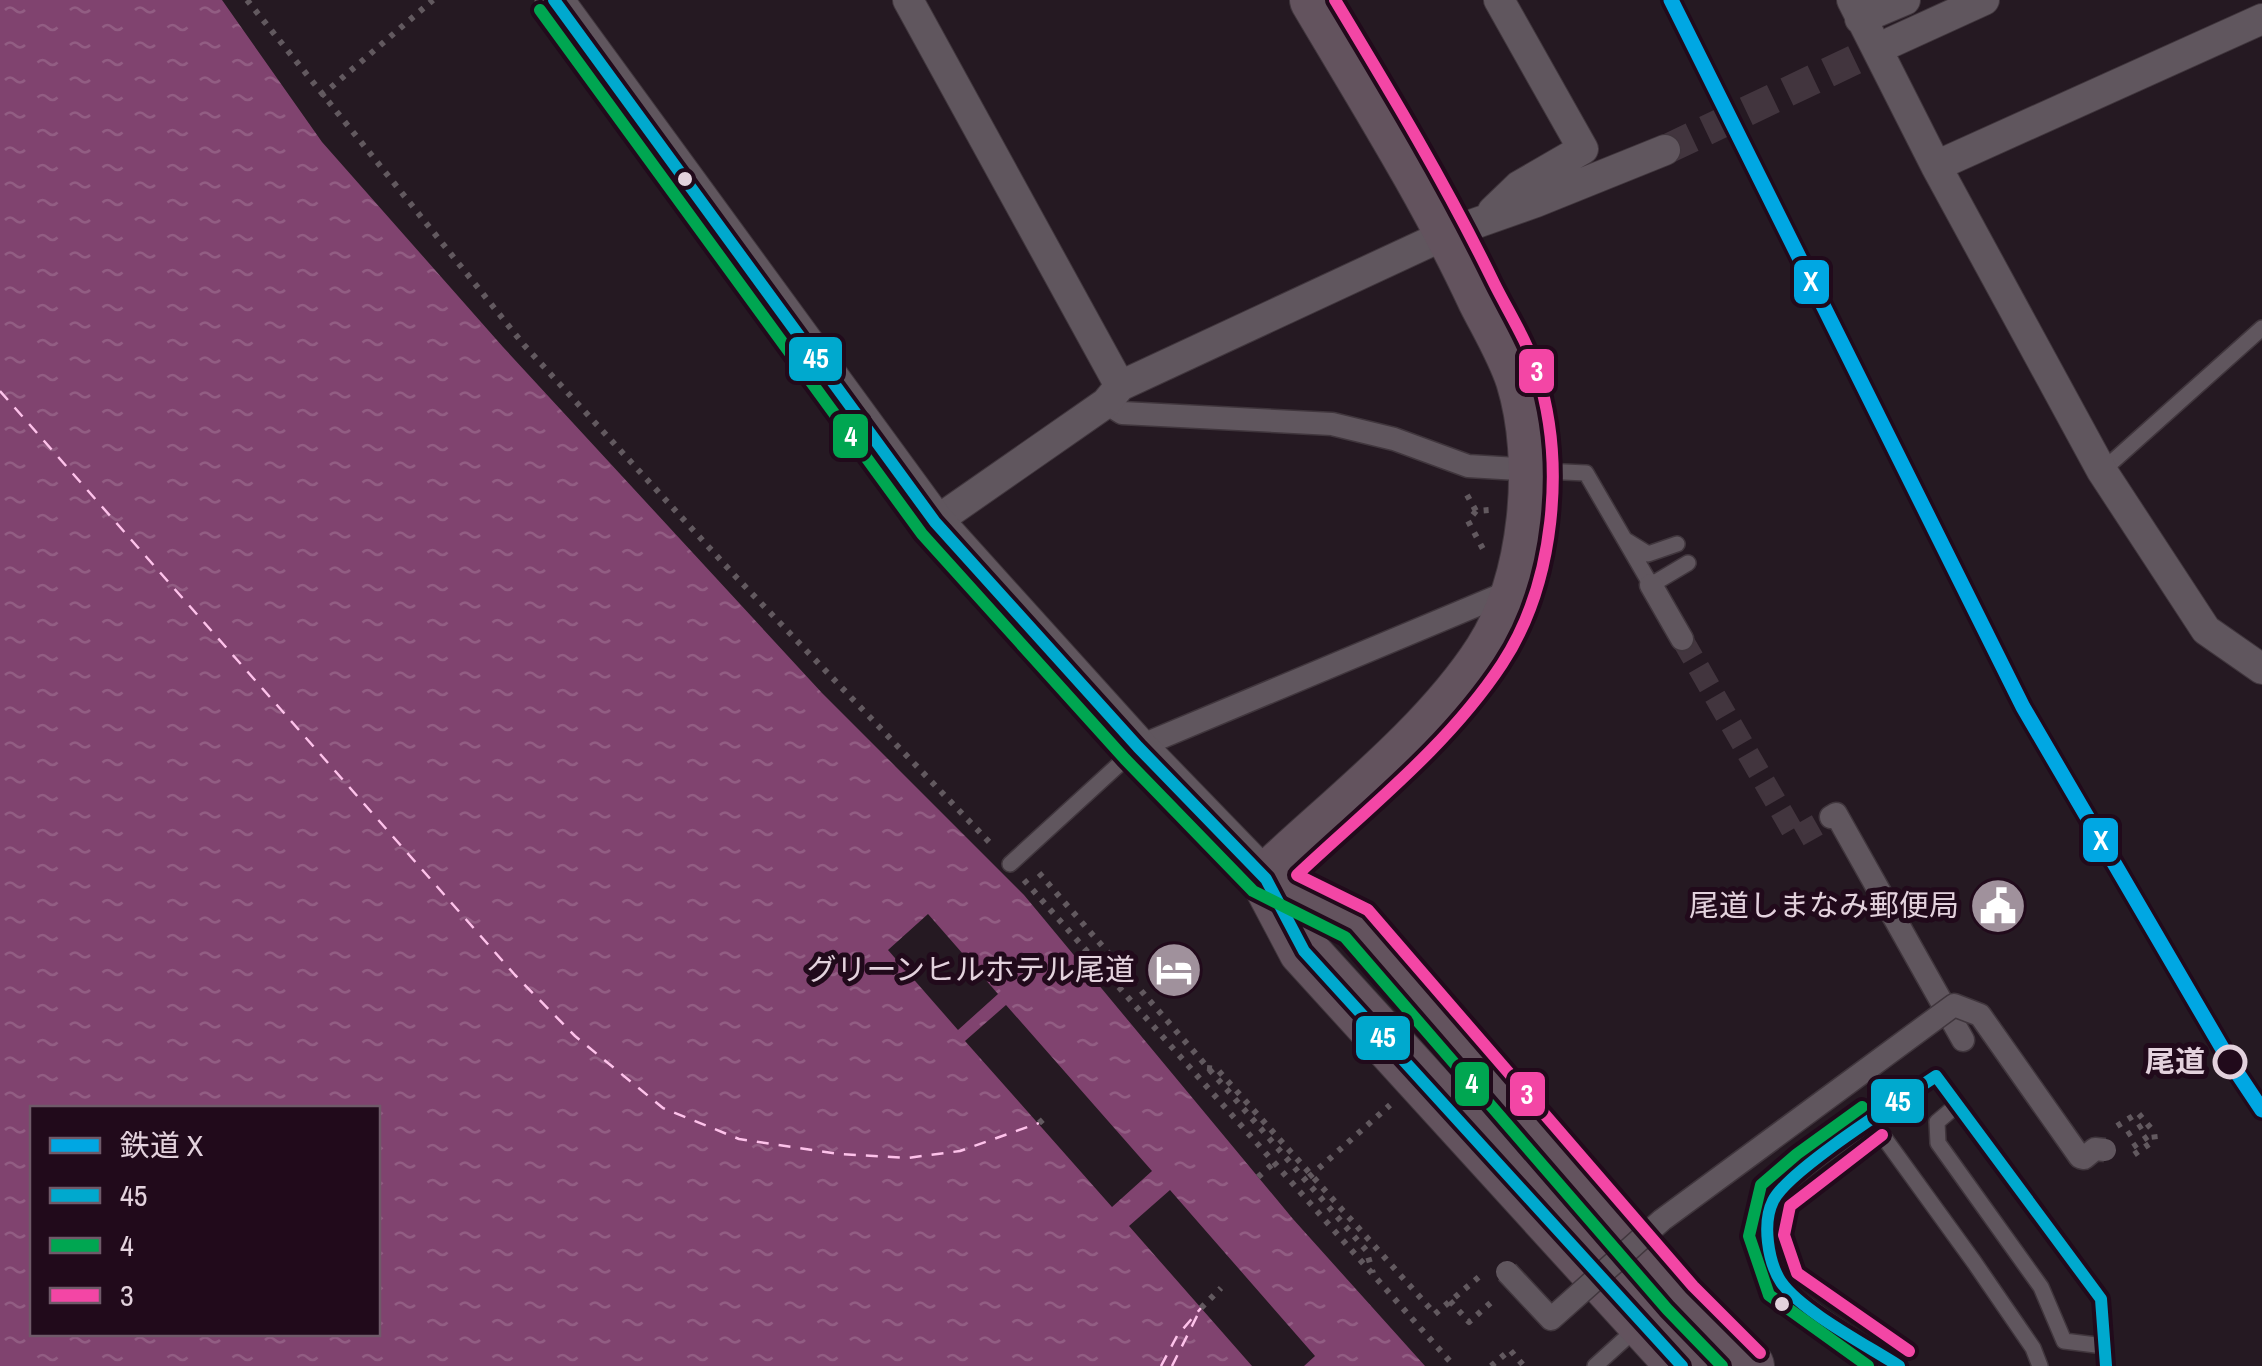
<svg xmlns="http://www.w3.org/2000/svg" width="2262" height="1366" font-family="'Archivo Narrow','Noto Sans JP',sans-serif">
  <defs>
    <pattern id="water-ripples" width="26" height="14" patternUnits="userSpaceOnUse" patternTransform="scale(2.5)"><rect width="26" height="14" fill="#80436f"/><path d="M2 4q2-2 4 0t4 0M15 11q2-2 4 0t4 0" fill="none" stroke="#925d83"/></pattern>
  </defs>
  <rect width="100%" height="100%" fill="#251922"/>
  <path fill="url(#water-ripples)" fill-rule="evenodd" d="M0,0H222L322,142L503,347L822,693L1024,895L1293,1219L1425,1366H0ZM32,1108H378V1334H32Z"/>
  <path fill="#251922" d="M928,914L998,994L958,1030L888,950Z
    M1006,1005L1152,1171L1112,1207L965,1041Z
    M1170,1190L1315,1356L1304,1366H1252L1129,1226Z"/>
  <g fill="none" stroke-linecap="round" stroke-linejoin="round">
    <path stroke="#fdc2ea" stroke-width="2.5" stroke-dasharray="12 10" stroke-linecap="butt" d="M0,391L515,975L575,1036L663,1108L739,1139L839,1154L907,1158L960,1151L1039,1123
      M1161,1366L1177,1336L1201,1308
      M1172,1366L1198,1314"/>
    <path stroke="#42353e" stroke-width="22" stroke-dasharray="22 11" stroke-linecap="butt" d="M1682,639L1796,837L1831,817"/>
    <path stroke="#42353e" stroke-width="30" stroke-dasharray="30 15" stroke-linecap="butt" d="M1665,150L1892,42"/>
    <g stroke="#40363d" stroke-width="18">
      <path id="service" d="M1543,471L1586,473L1651,585L1688,563
        M2102,471L2262,328
        M1627,541L1648,554L1677,544
        M1010,864L1138,747
        M1957,1105L1937,1122L1938,1143L2041,1287L2064,1341L2104,1346
        M1872,1121L1974,1262L2033,1348L2040,1366
        M1595,1366L1639,1326
        M1899,1366C1875,1350 1793,1302 1781,1282C1768,1258 1764,1227 1773,1201C1781,1179 1909,1095 1936,1076L2101,1299L2106,1366"/>
    </g>
    <g stroke="#40363d" stroke-width="25">
      <path id="pedestrian" d="M1106,403L1122,413L1332,424L1394,439L1468,466L1536,470
        M1651,585L1682,639
        M1138,747L1513,590
        M1831,817L1836,814L1963,1040"/>
    </g>
    <g stroke="#40363d" stroke-width="32">
      <path id="minor" d="M908,0L1120,386
        M1852,0L1936,166L2102,471L2206,630L2262,669
        M1860,19L1905,0
        M1892,42L1984,0
        M1936,166L2262,19
        M1493,211L1519,186L1583,149L1499,0
        M935,522L1106,403L1120,386L1451,232L1536,202L1665,150"/>
    </g>
    <g stroke="#40363d" stroke-width="40">
      <path id="tertiary" d="M554,0L935,522L1138,747L1266,879"/>
    </g>
    <g stroke="#40363d" stroke-width="52">
      <path id="trunk" d="M1266,879C1339,810 1435,736 1489,652C1535,580 1546,461 1521,380C1512,352 1495,324 1482,298C1434,195 1373,98 1315,0
        M1266,879L1356,923L1680,1298L1720,1341L1749,1366
        M1266,879L1304,951L1682,1366"/>
    </g>
    <path stroke="#62595f" stroke-width="6" stroke-dasharray="5 8" stroke-linecap="butt" d="M247,0L524,345L737,578L992,845
      M321,96L433,0
      M1467,495L1476,511L1490,510
      M1476,511L1468,521L1483,549
      M1039,873L1366,1250L1373,1273
      M1024,880L1454,1366
      M1207,1068L1217,1069L1435,1314L1480,1276
      M1039,1123L1046,1117
      M2117,1126L2138,1113L2154,1132L2155,1140L2132,1156
      M2127,1135L2147,1122
      M2133,1147L2154,1132
      M1258,1177L1276,1161
      M1309,1177L1390,1105
      M1450,1301L1469,1322L1496,1298
      M1201,1308L1221,1288
      M1491,1366L1510,1350L1524,1366"/>
    <use href="#service" stroke="#60565e" stroke-width="15"/>
    <use href="#pedestrian" stroke="#60565e" stroke-width="22"/>
    <use href="#minor" stroke="#60565e" stroke-width="30"/>
    <use href="#tertiary" stroke="#60565e" stroke-width="38"/>
    <use href="#trunk" stroke="#63535e" stroke-width="50"/>
    <g stroke="#40363d" stroke-width="25" stroke-linecap="butt">
      <path id="pedestrian-bridge" d="M1507,1272L1551,1319L1662,1220L1954,1005L1980,1015L2080,1157L2084,1158L2095,1149L2105,1150"/>
    </g>
    <use href="#pedestrian-bridge" stroke="#60565e" stroke-width="22"/>
    <g stroke="#210a1b" stroke-width="20">
      <path id="bus-1" d="M554,0L935,522L1138,747L1266,879L1304,951L1682,1366
        M1899,1366C1868,1346 1801,1311 1781,1282C1768,1262 1762,1223 1773,1201C1788,1170 1902,1099 1936,1076L2101,1299L2106,1366"/>
    </g>
    <g stroke="#210a1b" stroke-width="20">
      <path id="bus-2" d="M540,10L922,534L1125,759L1253,891L1345,937L1667,1309L1722,1366
        M1862,1107L1797,1154L1761,1185L1749,1236L1769,1295L1868,1366"/>
    </g>
    <g stroke="#210a1b" stroke-width="20">
      <path id="bus-3" d="M1335,0C1391,93 1447,186 1494,283C1509,313 1527,341 1537,372C1566,463 1555,583 1502,664C1448,746 1368,808 1297,875L1368,910L1693,1286L1760,1353
        M1882,1135L1790,1206L1784,1235L1797,1273L1909,1351"/>
    </g>
    <use href="#bus-1" stroke="#00a9ce" stroke-width="12"/>
    <use href="#bus-2" stroke="#00a651" stroke-width="12"/>
    <use href="#bus-3" stroke="#f346a5" stroke-width="12"/>
    <g stroke="#210a1b" stroke-width="22">
      <path id="rail-1" d="M1671,0L2023,707L2232,1065L2262,1110"/>
    </g>
    <use href="#rail-1" stroke="#00a7e3" stroke-width="15"/>
  </g>
  <defs>
    <g id="civic-disc" transform="scale(2.875)"><circle r="9.5" fill="#a0919c" stroke="#210a1b"/><path d="M-.6-6.5H3V-4.5H.6V-3L4-1V1h2V6H-6V1h2V-1L-.6-3ZM-1.2 2.5V6h2.4V2.5Z" fill="#fff"/></g>
    <g id="hotel-disc" transform="scale(2.875)"><circle r="9.5" fill="#a0919c" stroke="#210a1b"/><path d="M-6-4.5h1.5V1H6V5H4.5V3h-9V5H-6ZM-4 0a1.8 1.8 0 1 1 3.6 0ZM.5 0V-2.5h3Q6-2.5 6 0Z" fill="#fff"/></g>
  </defs>
  <g fill-rule="evenodd">
    <use href="#civic-disc" x="1998" y="906"/>
    <use href="#hotel-disc" x="1174" y="970"/>
  </g>
  <g fill="#e3d2dd" stroke="#210a1b" stroke-width="4">
    <circle cx="685" cy="179" r="9"/>
    <circle cx="1782" cy="1304" r="9"/>
  </g>
  <circle fill="#210a1b" stroke="#e3d2dd" stroke-width="5" cx="2230" cy="1062" r="15"/>
  <g text-anchor="middle" stroke-width="10" stroke-linejoin="round" paint-order="stroke">
    <g font-size="30" fill="#e3d2dd" stroke="#210a1b" text-anchor="end">
      <text x="1959" y="916">尾道しまなみ郵便局</text>
      <text x="1135" y="980">グリーンヒルホテル尾道</text>
    </g>
    <g font-size="30" font-weight="bold" fill="#e3d2dd" stroke="#210a1b" text-anchor="end">
      <text x="2205" y="1072">尾道</text>
    </g>
  </g>
  <g stroke="#210a1b" stroke-width="4">
    <rect x="1792" y="258" width="39" height="48" rx="10" fill="#00a7e3"/>
    <rect x="787" y="335" width="57" height="48" rx="10" fill="#00a9ce"/>
    <rect x="1517" y="347" width="39" height="48" rx="10" fill="#f346a5"/>
    <rect x="831" y="412" width="39" height="48" rx="10" fill="#00a651"/>
    <rect x="2081" y="816" width="39" height="48" rx="10" fill="#00a7e3"/>
    <rect x="1354" y="1014" width="58" height="48" rx="10" fill="#00a9ce"/>
    <rect x="1453" y="1060" width="38" height="48" rx="10" fill="#00a651"/>
    <rect x="1508" y="1070" width="39" height="48" rx="10" fill="#f346a5"/>
    <rect x="1869" y="1077" width="57" height="48" rx="10" fill="#00a9ce"/>
  </g>
  <g font-size="28" text-anchor="middle" font-weight="bold" fill="#fff">
    <text x="1811" y="291">X</text>
    <text x="816" y="368">45</text>
    <text x="1537" y="381">3</text>
    <text x="851" y="446">4</text>
    <text x="2101" y="850">X</text>
    <text x="1383" y="1047">45</text>
    <text x="1472" y="1093">4</text>
    <text x="1527" y="1104">3</text>
    <text x="1898" y="1111">45</text>
  </g>
  <rect x="30" y="1106" width="350" height="230" fill="#210a1b" stroke="#6f5a69" stroke-width="2.5"/>
  <rect x="50" y="1138" width="50" height="15" fill="#00a7e3" stroke="#6f5a69" stroke-width="2.5"/>
  <text x="120" y="1156" font-size="30" fill="#e3d2dd">鉄道 X</text>
  <rect x="50" y="1188" width="50" height="15" fill="#00a9ce" stroke="#6f5a69" stroke-width="2.5"/>
  <text x="120" y="1206" font-size="30" fill="#e3d2dd">45</text>
  <rect x="50" y="1238" width="50" height="15" fill="#00a651" stroke="#6f5a69" stroke-width="2.5"/>
  <text x="120" y="1256" font-size="30" fill="#e3d2dd">4</text>
  <rect x="50" y="1288" width="50" height="15" fill="#f346a5" stroke="#6f5a69" stroke-width="2.5"/>
  <text x="120" y="1306" font-size="30" fill="#e3d2dd">3</text>
</svg>
